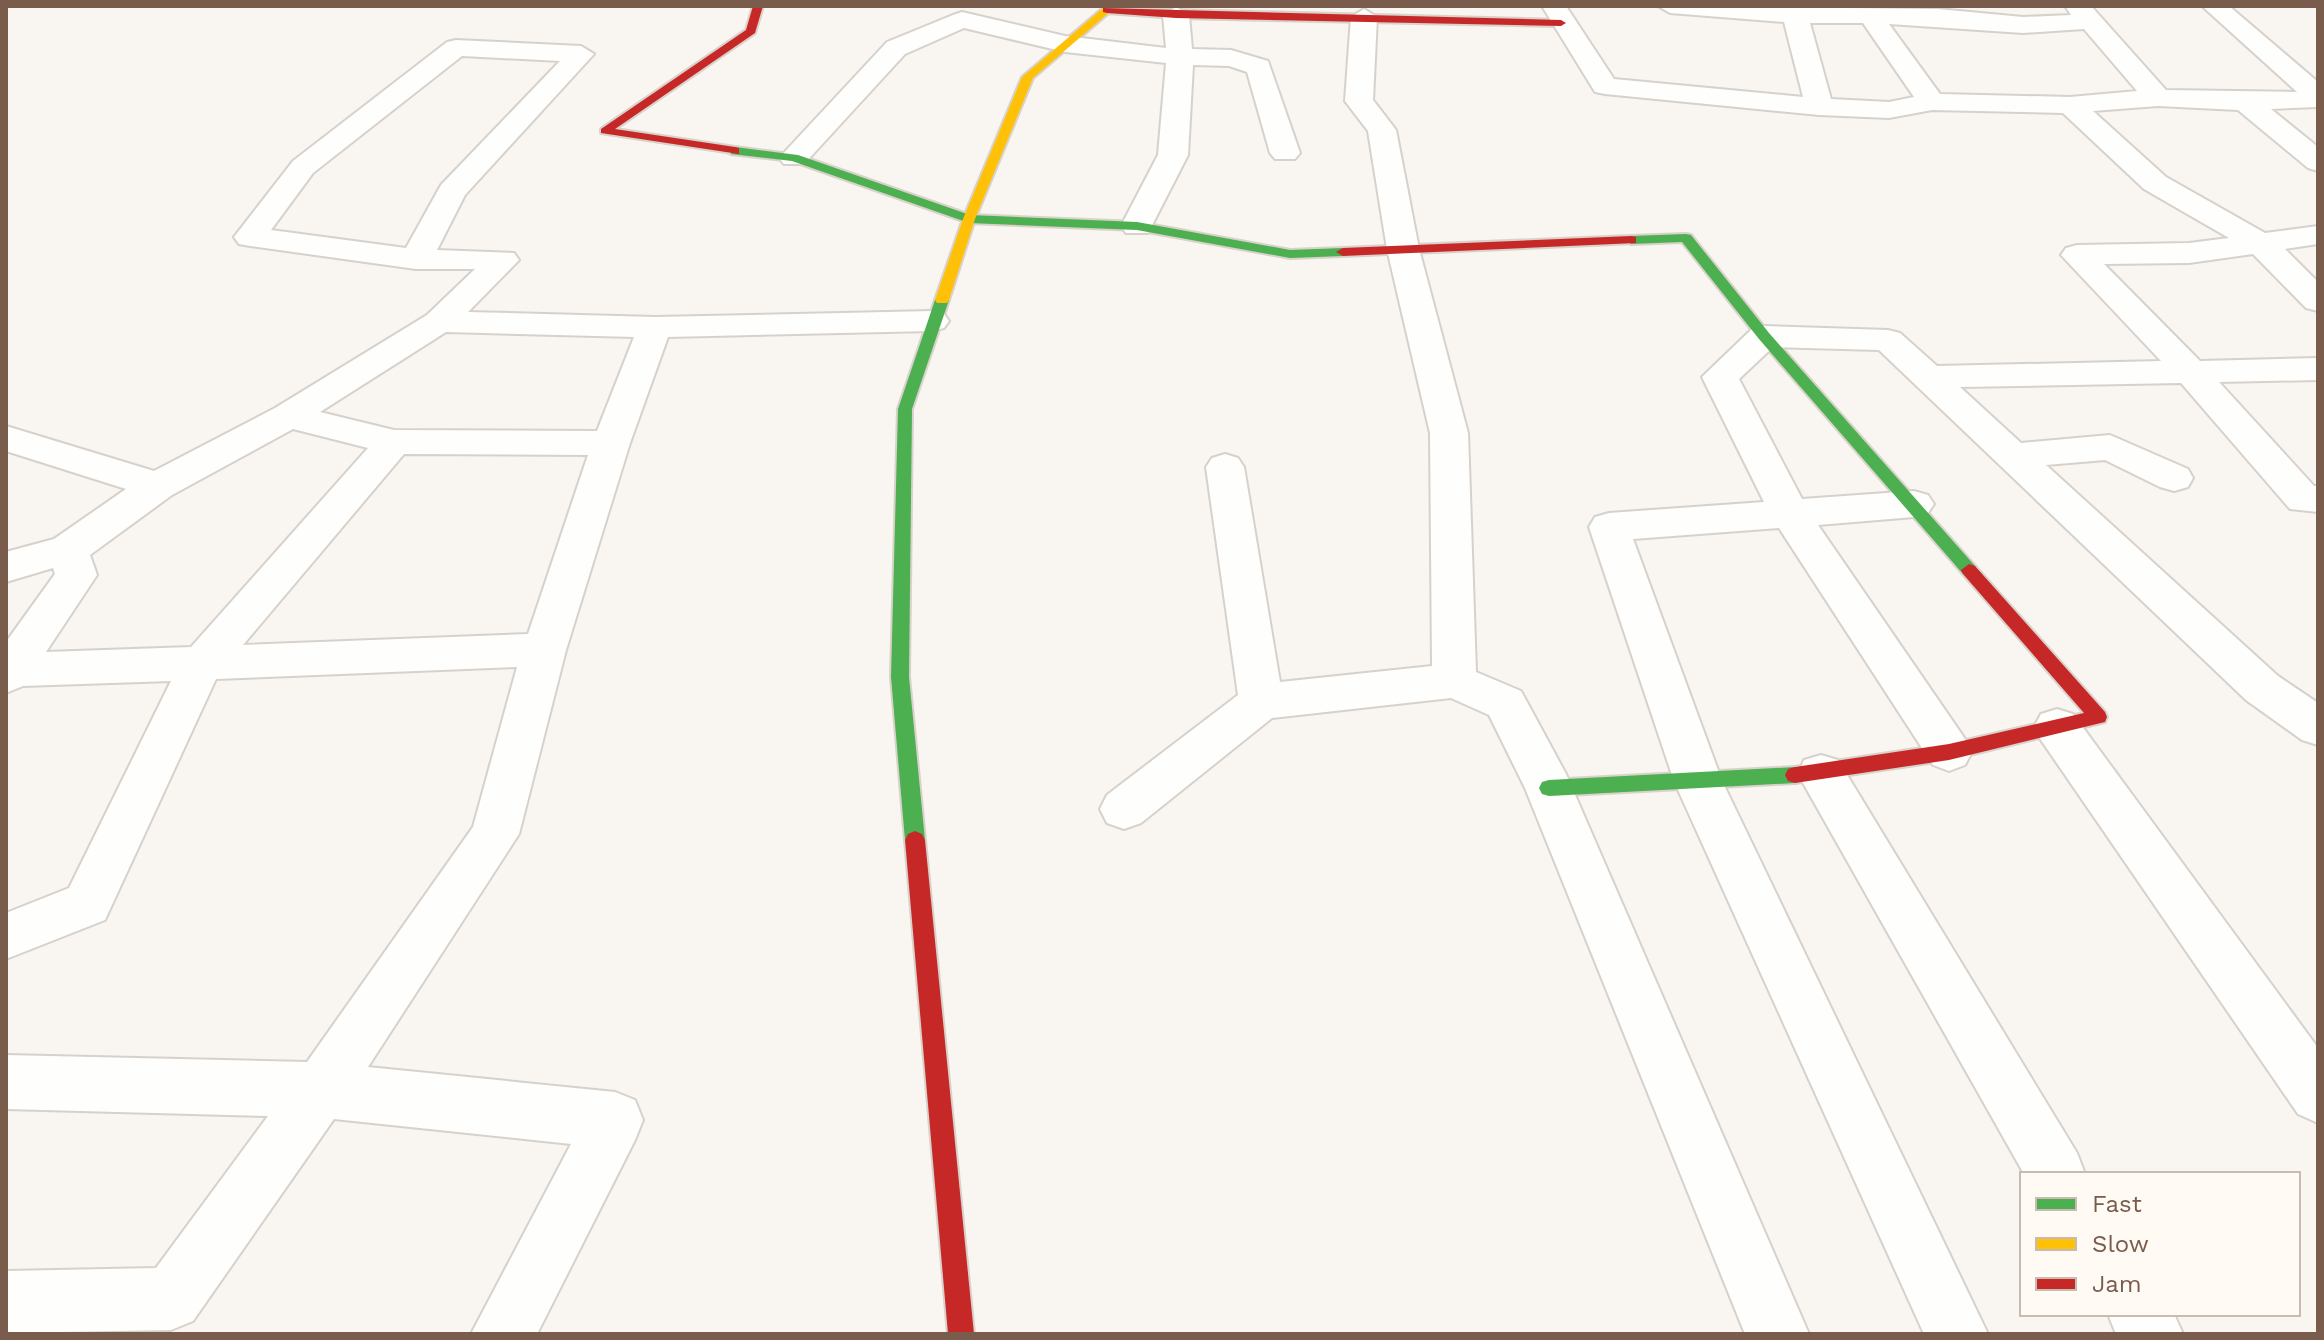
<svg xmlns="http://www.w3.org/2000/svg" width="2324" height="1340" font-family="'Work Sans',sans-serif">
  <rect width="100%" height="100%" fill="#f9f5f0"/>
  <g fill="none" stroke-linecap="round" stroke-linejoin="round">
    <g stroke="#d7d1cb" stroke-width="4">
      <path id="street" d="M1542,6H1566L1614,79L1803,97L1784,22L1670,13L1658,6L1938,9L2023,17L2071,15L2065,6H2091L2166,90L2297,92L2202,6H2229L2318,82V107L2271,109L2318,147V171L2308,168L2238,110L2158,106L2093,111L2166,177L2265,233L2318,226V244L2285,249L2318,282V311L2306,308L2253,254L2189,263L2104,264L2200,361L2318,358V380L2219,382L2314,486H2318V512L2290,509L2181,383L1960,387L2021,443L2110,435L2188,469L2193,478L2188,487L2174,491L2160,487L2105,460L2046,465L2278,676L2318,703V745L2302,740L2246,700L1879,350L1773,347L1739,379L1802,499L1914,491L1928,495L1934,504L1928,513L1914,517L1818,525L1965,739L1972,752L1965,765L1949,771L1933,765L1779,528L1633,539L1722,781L1988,1334H1924L1674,781L1589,527L1595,517L1609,513L1764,502L1702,377L1752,329L1764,326L1888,330L1900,333L1937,366L2161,361L2061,255L2066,248L2077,245L2189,243L2229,238L2144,189L2063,113L1932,110L1889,118L1819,115L1605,94L1595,92ZM1810,23H1863L1914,97L1889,102L1831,99ZM1889,24L2023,33L2084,29L2137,91L2070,97L1940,94Z
        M1176,7L1189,15L1192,49L1231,50L1268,61L1300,153L1295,159H1275L1270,153L1247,72L1229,66L1193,65L1188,155L1148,233H1126L1121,226L1158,155L1166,63L1065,52L964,28L905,54L804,164H784L779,158L887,42L953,15L962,12L1065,36L1166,48L1163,15Z
        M1364,9L1377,17L1373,100L1396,130L1419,249L1468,433L1476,672L1521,691L1566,774L1809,1334H1745L1525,788L1489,715L1451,698L1272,718L1141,823L1124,829L1107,823L1100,809L1107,795L1238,695L1206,467L1212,458L1225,454L1238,458L1244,467L1280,682L1432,666L1430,433L1387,249L1368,131L1345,101L1351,17Z
        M456,40L581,46L594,54L465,195L437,250L514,253L519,260L468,312L655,317L932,311L944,314L949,321L944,328L932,331L668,337L630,443L566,650L519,834L368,1067L615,1092L635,1100L643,1120L635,1140L537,1334H471L571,1144L334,1119L193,1321L171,1330L6,1333V1271L156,1268L268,1116L6,1109V1055L307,1062L473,827L517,667L216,679L105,920L6,959V913L69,888L171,681L23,686L6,693V642L55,574L53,568L6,582V552L54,539L126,489L6,451V426L154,471L275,408L427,315L475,269H416L250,246L239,244L234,237L293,161L447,42ZM462,56L560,61L441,185L406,248L271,230L313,173ZM446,332L634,337L597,431L394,430L320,412ZM293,429L368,448L191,647L46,652L97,575L90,555L172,495ZM404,454L588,455L528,634L243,645Z
        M2057,709L2073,714L2318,1048V1123L2298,1114L2041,740L2034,727L2041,714Z
        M1821,755L1838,760L2077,1153L2085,1174H2024L1798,774L1804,760Z
        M2108,1314H2174L2183,1334H2116Z"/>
    </g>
    <g stroke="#d9d2cb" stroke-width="4">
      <path id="fast" d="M735,147L798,155L970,215L1137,222L1290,250L1343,248L1350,252L1343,256L1290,258L1137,230L969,223L792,161L731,154V148Z
        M1686,234L1691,235L1769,333L1975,566L1977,570L1975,574H1963L1759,339L1682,242L1631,244L1625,240L1631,236Z
        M942,296L949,300L912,409L909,677L925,840L922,846L915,849L908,846L905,840L891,677L898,409L935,300Z
        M1795,767L1802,769L1805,775L1802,781L1795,783L1549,796L1542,794L1539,788L1542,782L1549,780Z"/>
    </g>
    <g stroke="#d9d2cb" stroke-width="4">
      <path id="slow" d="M1103,8L1112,10L1033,78L975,219L949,300L947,303H937L935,300L963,219L1022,77Z"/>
    </g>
    <g stroke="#d9d2cb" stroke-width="4">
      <path id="jam" d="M753,6H763L755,33L615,129L735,147L739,148V154L601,133V129L746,30Z
        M1103,8L1561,20L1566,23L1561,26L1176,18L1107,13L1103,12Z
        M1631,236L1636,237V243L1343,256L1336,252L1343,248Z
        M1969,564L1975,566L2105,712L2107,717L2105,722L1949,760L1795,783L1788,781L1785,775L1788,769L1795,767L1949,744L2084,713L1963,574L1961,570Z
        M915,831L922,834L925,840L974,1334H948L905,840L908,834Z"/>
    </g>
    <use href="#street" fill="#fefefd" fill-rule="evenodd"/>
    <use href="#fast" fill="#4caf50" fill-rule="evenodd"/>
    <use href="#slow" fill="#ffc107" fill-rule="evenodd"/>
    <use href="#jam" fill="#c62828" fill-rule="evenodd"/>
  </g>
  <rect width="2324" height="1340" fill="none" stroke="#7a5c4d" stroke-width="16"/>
  <rect x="2020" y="1172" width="280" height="144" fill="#fffaf3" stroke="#cabbb1" stroke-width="2"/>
  <rect x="2036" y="1198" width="40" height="12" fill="#4caf50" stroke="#cabbb1" stroke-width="2"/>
  <text x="2092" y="1212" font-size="24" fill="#7a5c4d">Fast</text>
  <rect x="2036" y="1238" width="40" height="12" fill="#ffc107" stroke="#cabbb1" stroke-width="2"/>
  <text x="2092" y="1252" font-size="24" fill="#7a5c4d">Slow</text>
  <rect x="2036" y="1278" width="40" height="12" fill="#c62828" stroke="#cabbb1" stroke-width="2"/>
  <text x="2092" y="1292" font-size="24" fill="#7a5c4d">Jam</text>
</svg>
